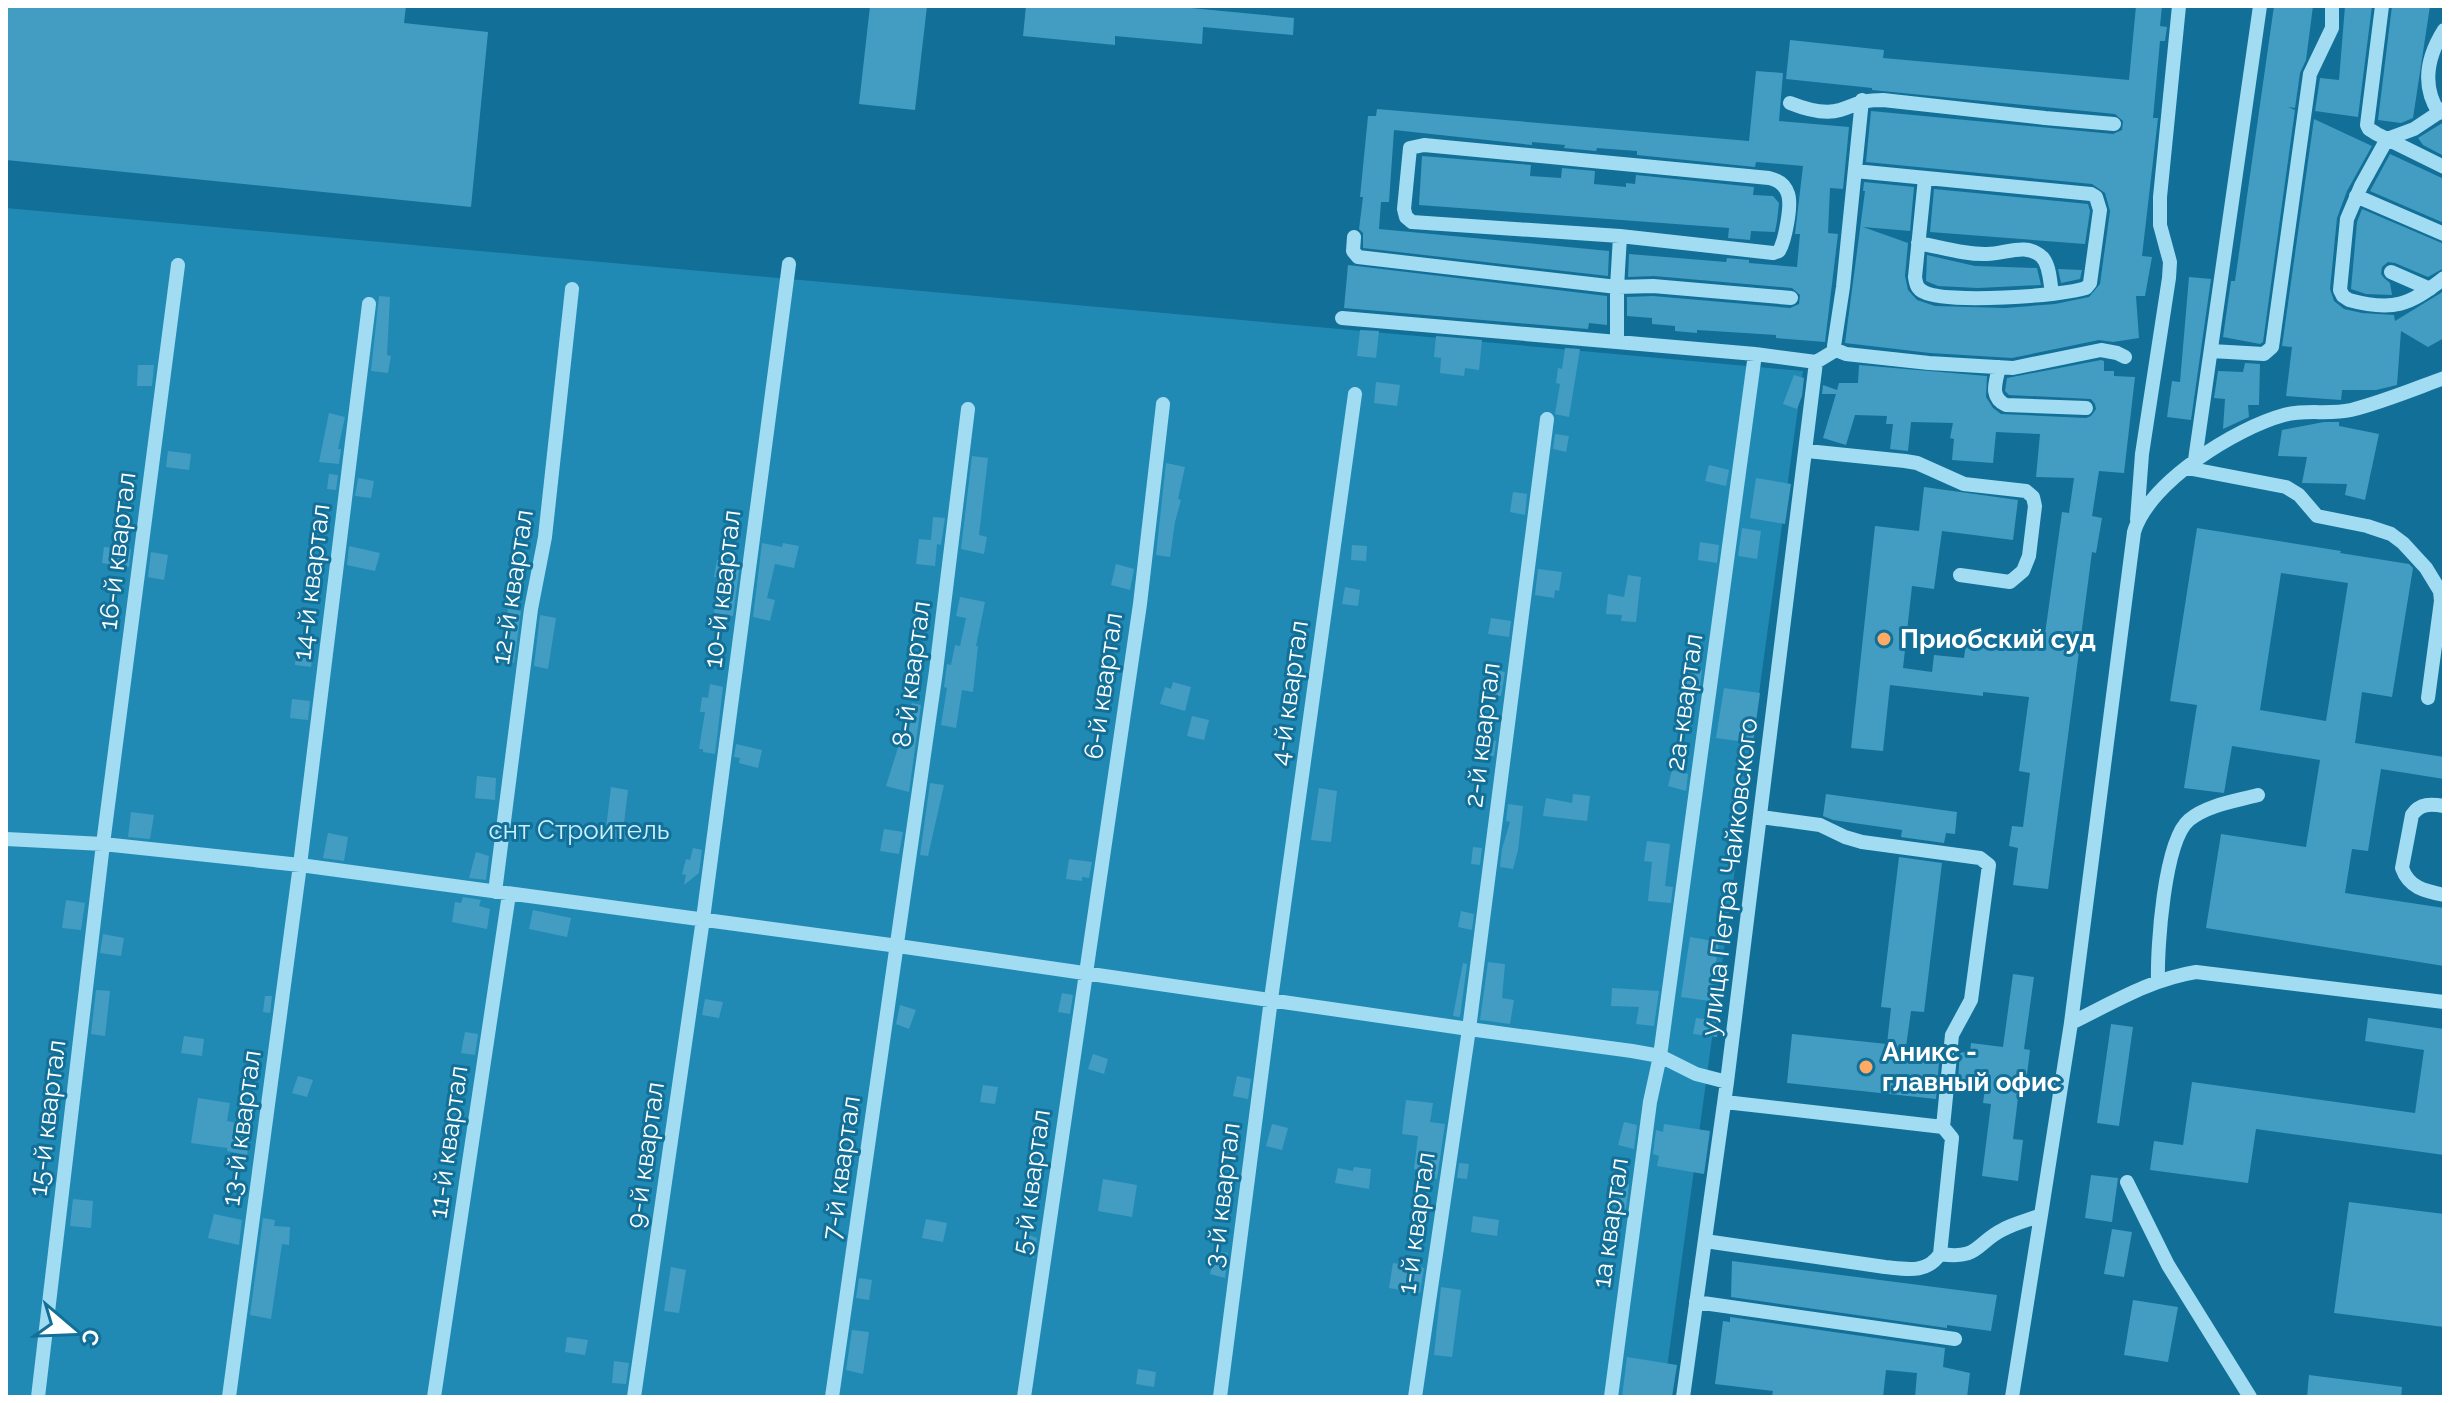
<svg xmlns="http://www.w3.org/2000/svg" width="2450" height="1403" font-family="Raleway,sans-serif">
  <rect width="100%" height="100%" fill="#126f97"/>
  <path fill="#208ab4" d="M6,208L1803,371L1663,1397H6Z"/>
  <path fill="#439dc2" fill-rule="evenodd" d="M6,6H406L404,23L488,32L471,207L6,160Z
    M870,6H927L915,110L859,104Z
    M1026,6H1170L1294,18L1293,35L1203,27L1202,44L1115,36V45L1023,36Z
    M2136,6H2162L2160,26L2167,27L2165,41H2160L2153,118H2158L2142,256L2152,257L2145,296H2136L2139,338L2113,342L2099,340L2012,358L1930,353L1845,343L1865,191H1863L1864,182L1914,187L1910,231L1863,227L1908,243L1905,276L1908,290L1917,300L1935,306L2005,308L2055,304L2089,297L2100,284L2110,211L2105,193L2092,184L1866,162L1871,111L2113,134L2122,130L2123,121L2115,114L1872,90V88L1786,79L1790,40L1884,50L1883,58L2129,80Z
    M2274,6H2313L2306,60L2300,73L2295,108L2288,107L2295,110L2263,342L2260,344L2223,337L2231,281H2235Z
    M2345,6H2372L2358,117L2315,111L2320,78L2339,80Z
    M2392,6H2430L2413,118L2401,123L2378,120Z
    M1756,71L1783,73L1779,121L1849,127L1843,189L1830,188L1828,233L1838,234L1825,342L1776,338V335L1697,330V333L1675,331V326L1652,324V318L1627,316V297L1653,296L1790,308L1799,304L1800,295L1792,288L1654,276L1628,277L1629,254L1726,262L1727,258L1749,260V263L1797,267L1800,234H1795L1803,166L1756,162L1755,167L1637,155V151L1597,148L1596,151L1564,148L1565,145L1532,142V145L1394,130L1389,202H1381L1379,229L1609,251L1608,276L1363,248V233L1359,229L1363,197H1360L1368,116H1376L1377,109L1749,141Z
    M2314,119L2372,146L2347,191L2337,218L2330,289L2334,301L2344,309L2362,313L2394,315L2395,321L2444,291V338L2428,347L2401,331L2397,385L2376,390H2342L2341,400L2286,396L2292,347L2282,346Z
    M2444,122V156L2423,145L2418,138Z
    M2390,154L2444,179V223L2370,191Z
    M1422,156L1531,165L1530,176L1561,178L1562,168L1595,171L1594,184L1626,187V183L1635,184L1636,175L1754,187L1753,195L1773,196L1779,203L1777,221L1775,232L1751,231L1750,240L1728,238L1729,228L1419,205Z
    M1934,189L2088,204L2090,211L2085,244L1930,232Z
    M2362,209L2444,244V268L2428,277L2395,263L2388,262L2382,267L2381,274L2384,278L2390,283L2392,295L2366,294L2351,289L2357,222Z
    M1927,255L1975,266L2037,268L2041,285L1978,288L1938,286L1926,281Z
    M1348,265L1607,296V325L1589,323L1588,329L1344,308Z
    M2058,269L2082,270L2080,279L2061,283Z
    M2189,277L2211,279L2191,420L2167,417L2172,381L2180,382Z
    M379,296L390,297L387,355L391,356L388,373L371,371Z
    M1360,330L1379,331L1376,358L1357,356Z
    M1436,336L1482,340L1479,370L1465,368L1464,376L1440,373L1441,358L1434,357Z
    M1565,348L1580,349L1569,417L1555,414L1560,384L1556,383L1558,368L1562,369Z
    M2101,360L2104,361V371H2114V376L2135,377L2124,473L2099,471L2092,516L2102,518L2096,553L2092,552L2048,889L2013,885L2018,848L2009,846L2012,826L2023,827L2030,773L2019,771L2029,697L1983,692V696L1890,685L1883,751L1851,748L1875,526L1919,531L1924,487L2018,500L2013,540L1942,531L1934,589L1912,586L1903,668L1932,672L1934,655L1964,658L1966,644L1980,646L1981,640L2013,644L2014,637L2044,641L2062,512L2069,513L2074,478L2036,477L2040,434L1996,432L1993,463L1952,460L1954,439L1950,438L1953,423L1911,422L1908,451L1890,449L1893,424H1886L1887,416L1855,415L1846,445L1823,438L1836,394H1822L1823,385L1837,390L1839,383H1858L1859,365L1987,376L1986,397L1993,408L2001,414L2086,418L2091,416L2096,409L2095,404L2091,399L2009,395L2005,391L2007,378Z
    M2245,363L2260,364L2259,405H2248L2249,417L2223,429L2225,399L2214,398L2218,371L2243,372Z
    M138,365H154L152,386H137Z
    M1794,375L1804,378L1802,396L1797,409L1783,404Z
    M1376,382L1400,385L1397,406L1374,403Z
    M329,413L345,417L338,449H341L339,464L319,462Z
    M2324,422H2339V426L2379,434L2365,500L2345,495L2347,484L2302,483L2307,457L2278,456L2282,430Z
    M1555,434L1569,436L1566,452L1553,449Z
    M168,451L191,454L189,470L166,467Z
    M972,456L988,458L979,535L987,537L984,554L961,549Z
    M1166,463L1185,467L1178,499L1181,500L1175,522L1170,557L1156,555Z
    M1709,465L1729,470L1726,486L1705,481Z
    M329,474L338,475L336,490L327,489Z
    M358,478L374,481L371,498L355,496Z
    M1756,478L1791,484L1785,524L1750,518Z
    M1513,492L1527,494L1525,515L1510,512Z
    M933,517L945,518L941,545L937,544L935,566L916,564L919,539L931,540Z
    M1742,528L1761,531L1757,559L1738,556Z
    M2197,528L2341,551L2340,553L2409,564L2413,568L2392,697L2362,692L2355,743L2444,757V779L2381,769L2368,851L2352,849L2345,893L2444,908V966L2206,928L2221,834L2306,847L2320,760L2232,746L2224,793L2184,788L2197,705L2170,701ZM2281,573L2348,583L2326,721L2260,710Z
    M1700,542L1719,545L1717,563L1698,560Z
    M762,543L782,547L783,543L799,546L794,568L775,564L767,598L775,600L770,621L753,617Z
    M1352,545L1367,546L1366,561L1351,560Z
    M349,546L380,553L375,571L347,565Z
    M104,547L131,549L129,567L102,563Z
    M151,552L168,555L164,580L148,577Z
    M717,560L740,564L733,616L714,613L719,577H714Z
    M1116,564L1134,569L1130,590L1111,585Z
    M1538,569L1562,572L1559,591L1555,590L1554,598L1535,595Z
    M1628,575L1641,577L1636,622L1621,621L1622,615L1606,614L1608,594L1624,597Z
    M1345,587L1360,590L1358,606L1342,604Z
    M960,597L985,602L976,646H978L973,692L962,690L956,728L941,725L947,688L944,687L947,664L951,665L955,645L960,646L966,618L956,616Z
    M508,609L521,611L514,663L499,660Z
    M540,615L556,618L548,669L534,666Z
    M1491,618L1511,621L1509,637L1488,634Z
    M296,650L313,652L311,667L295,665Z
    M1683,667L1702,670L1700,687L1681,684Z
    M1493,670L1505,672L1501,696L1490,695Z
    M1173,682L1191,687L1185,711L1160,704L1165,687L1171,689Z
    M710,684L723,687L715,754L703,752V749H699L705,712H700L702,697L708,698Z
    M1724,688L1760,693L1753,743L1716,738Z
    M292,699L310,701L308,720L290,718Z
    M912,703L921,705L909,792L886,786Z
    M1192,716L1209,720L1204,740L1187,736Z
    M1479,737L1496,741L1494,756L1476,752Z
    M736,744L762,750L758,768L739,763L740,758L734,757Z
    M1672,770L1688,774L1686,791L1668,786Z
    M477,776L496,778L495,800L475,798Z
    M930,783L944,785L928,856L920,855Z
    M611,787L628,790L624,823L633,824L631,840L605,837Z
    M1319,788L1337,791L1331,842L1311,840Z
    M1573,794L1590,796L1587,821L1543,816L1546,798L1572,803Z
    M1826,794L1957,812L1955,834L1946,833L1944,843L1901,837L1902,830L1833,820L1823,816Z
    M1508,804L1523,806L1518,850L1513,869L1500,867L1502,849L1510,822L1506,821Z
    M131,812L154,815L150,839L128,837Z
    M884,829L903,832L899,854L880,851Z
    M328,833L348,837L344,861L323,858Z
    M1647,841L1670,844L1665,886L1673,887L1671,903L1648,901L1652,862L1644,861Z
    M1473,847L1482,848L1480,865L1471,864Z
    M693,848L702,850L699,873L684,885L686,875L682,874L686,859L690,860Z
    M476,852L489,856L486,880L469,878Z
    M1899,857L1942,863L1924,1012L1911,1011L1906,1047L1940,1050L1936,1099L1787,1083L1792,1034L1887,1044L1891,1008L1881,1007Z
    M1069,859L1092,862L1089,878L1082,877V881L1066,879Z
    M463,897L481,900L479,906L490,909L487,929L452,922L455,902L461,903Z
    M66,900L85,903L81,930L62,928Z
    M533,910L571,918L567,937L529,929Z
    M1461,911L1474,914L1472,930L1458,927Z
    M103,934L124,938L121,956L100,953Z
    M1690,937L1719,942L1710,1001L1681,997Z
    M1488,962L1505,964L1502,998L1514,1000L1510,1024L1480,1020Z
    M1463,963L1467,964L1460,1017L1453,1016Z
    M2013,974L2034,977L2024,1049L2030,1050L2026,1082L2020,1081L2013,1139L2023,1140L2018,1181L1982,1176L1991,1104L1983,1103L1986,1082L1958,1079L1960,1052L1970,1053L1971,1043L2003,1047Z
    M1612,988L1659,991L1654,1026L1636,1024L1639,1007L1611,1006Z
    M96,990L110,991L105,1036L91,1034Z
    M1062,993L1073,995L1070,1014L1058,1012Z
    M265,996H272L270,1013L263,1012Z
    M705,999L723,1002L719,1018L702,1015Z
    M900,1005L916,1010L909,1029L896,1024Z
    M1696,1018L1719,1021L1717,1037L1693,1034Z
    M2368,1018L2444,1029V1155L2256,1129L2248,1183L2150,1170L2154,1141L2183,1145L2192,1082L2415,1113L2424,1050L2365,1041Z
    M2111,1024L2133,1027L2119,1126L2097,1123Z
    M465,1032L478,1034L475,1055L461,1053Z
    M184,1036L204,1039L202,1056L181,1053Z
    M1093,1054L1108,1059L1104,1074L1088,1069Z
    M298,1076L313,1080L307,1097L292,1093Z
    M1237,1076L1251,1079L1248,1099L1233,1096Z
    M983,1085L998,1087L995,1104L980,1102Z
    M198,1098L230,1103L227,1121L252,1126L247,1155L227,1151V1148L191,1143Z
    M1406,1100L1433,1103L1430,1122L1445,1124L1437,1179L1420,1176L1421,1170L1414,1169L1418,1136L1402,1134Z
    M1624,1122L1637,1125L1634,1149L1618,1145Z
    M1272,1124L1288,1128L1282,1150L1266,1146Z
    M1664,1124L1710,1131L1704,1174L1657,1166L1659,1156L1653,1154L1656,1130L1663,1132Z
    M1459,1163L1469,1164L1467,1179L1457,1178Z
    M1354,1167L1371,1169L1369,1189L1335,1183L1338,1168L1353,1171Z
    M2091,1175L2118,1178L2112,1222L2085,1218Z
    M1103,1179L1137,1185L1132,1217L1098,1211Z
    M1617,1182L1629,1184L1626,1209L1612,1206Z
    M73,1199L93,1201L91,1228L70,1226Z
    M2349,1202L2444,1214V1327L2334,1313Z
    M214,1214L242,1220L239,1245L208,1238Z
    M1473,1216L1499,1220L1497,1236L1471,1232Z
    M263,1218L275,1220L274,1226L290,1227L289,1245L282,1244L271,1319L250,1315Z
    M926,1219L947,1223L943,1242L922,1238Z
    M2112,1229L2132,1232L2124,1277L2104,1274Z
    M1028,1235L1037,1238L1034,1258L1023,1255Z
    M1216,1251L1228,1253L1225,1278L1210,1274Z
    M1732,1261L1997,1295L1991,1331L1947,1325V1328L1731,1297Z
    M1393,1263L1424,1268L1420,1293L1389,1288Z
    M671,1267L686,1270L679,1313L664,1311Z
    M859,1278L872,1280L869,1300L856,1298Z
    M1441,1287L1461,1290L1452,1357L1434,1355Z
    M2133,1300L2178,1307L2168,1362L2124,1355Z
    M1730,1317L1945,1348L1943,1367L1970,1373L1967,1397H1915L1917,1373L1886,1370L1883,1397H1772L1773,1391L1715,1384L1723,1321L1730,1322Z
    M852,1330L869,1332L863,1374L846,1370Z
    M567,1337L588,1340L585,1355L565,1352Z
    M1627,1357L1677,1365L1672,1397H1622Z
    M614,1361L629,1363L626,1384L612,1383Z
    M1138,1369L1156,1372L1154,1387L1136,1384Z
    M2309,1375L2402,1387L2401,1397H2307Z"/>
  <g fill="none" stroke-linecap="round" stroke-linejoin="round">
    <path stroke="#a2dcf3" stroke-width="14" d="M2382,6L2367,125L2369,129L2377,134L2444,167
      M1790,103C1805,109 1824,115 1840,110C1859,104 1860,100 1883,100L2045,118L2114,124
      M2444,109L2414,129L2387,139L2361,186L2347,219L2340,290L2343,296L2349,300C2393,312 2410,305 2444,278
      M2439,113C2421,85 2427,57 2444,30
      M1855,171L2091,194L2096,197L2100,210L2090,283L2086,288C2063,296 1945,304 1924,292C1917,289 1916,284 1915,277L1925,178
      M2356,196L2444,234
      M1620,236L1773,253L1779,251C1785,241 1792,205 1788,194C1785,184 1778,180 1769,178L1424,145L1410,148L1404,209L1406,217L1412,222L1620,236L1617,287L1653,286L1791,298
      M1354,237L1353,251L1358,257L1617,287V342
      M1918,243C1941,247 1965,255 1987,254C2006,254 2026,242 2042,257C2050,265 2050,283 2052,293
      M2391,272L2430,289
      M1342,318L1755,354L1816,362L1836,350L1846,354L1929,363L2013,368L2101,350L2117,353L2125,357
      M1836,350L1834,346L1843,287L1862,100
      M2211,351L2264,354L2272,347L2310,74L2332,28V6
      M1999,367C1996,382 1989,397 2006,405L2086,408
      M1807,451L1905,461L1917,463L1964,484L2026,491L2033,497L2035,506L2029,556L2023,571L2010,582L1960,575
      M2195,460L2260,6
      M2187,468L2286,487L2299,495L2317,516L2367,526L2391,534L2403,543L2426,568L2440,591L2441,601L2428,698
      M2137,520L2142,454L2169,278L2170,262L2160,225V197L2179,6
      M2444,806C2431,804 2420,803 2412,815L2402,868C2409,888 2425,891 2444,895
      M1761,817L1820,825L1845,837L1862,842L1980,858L1989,865L1971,1000L1952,1035L1943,1127
      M6,839L103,844L300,865L898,946L1469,1029L1632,1051L1660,1056L1696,1074L1727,1082
      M495,892L531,609L545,537L572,289
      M2158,981C2157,948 2164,841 2189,820C2207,805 2236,801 2258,795
      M2071,1023L2134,532C2149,482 2236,428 2284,415C2305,409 2329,415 2351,410C2383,402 2414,389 2444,378
      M2127,1182L2168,1265L2250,1397
      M1705,1241L1885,1267C1906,1269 1927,1274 1940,1254L1952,1138L1943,1127L1725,1102
      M1940,1254C1980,1260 1975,1243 2004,1229C2015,1223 2029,1220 2041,1215L2071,1023C2112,1003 2151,979 2196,972L2444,1002
      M1696,1302L1955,1339
      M38,1397L103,844L178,265
      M229,1397L300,865L369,304
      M434,1397L509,894
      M634,1397L703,919L789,264
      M832,1397L936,671L968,409
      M1024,1397L1140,604L1163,404
      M1220,1397L1271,999L1355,394
      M1415,1397L1469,1029L1547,419
      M1611,1397L1650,1102L1660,1056L1755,354
      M1683,1397L1727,1082L1816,362
      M2012,1397L2041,1215"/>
  </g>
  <g fill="#ffaa64" stroke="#126f97" stroke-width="3">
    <circle cx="1884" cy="639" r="8"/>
    <circle cx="1866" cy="1067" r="8"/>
  </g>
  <g text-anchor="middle" stroke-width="6" stroke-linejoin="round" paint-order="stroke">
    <g font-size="26" fill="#fff" stroke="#126f97">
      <text transform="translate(117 551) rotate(-83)" y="9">16-й квартал</text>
      <text transform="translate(311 582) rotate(-83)" y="9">14-й квартал</text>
      <text transform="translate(512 587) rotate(-81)" y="9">12-й квартал</text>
      <text transform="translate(722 589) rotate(-83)" y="9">10-й квартал</text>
      <text transform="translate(911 674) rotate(-82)" y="9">8-й квартал</text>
      <text transform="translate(1103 686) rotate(-82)" y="9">6-й квартал</text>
      <text transform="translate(1289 693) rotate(-82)" y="9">4-й квартал</text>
      <text transform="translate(1684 702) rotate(-82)" y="9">2а-квартал</text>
      <text transform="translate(1482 735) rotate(-83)" y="9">2-й квартал</text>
      <text transform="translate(1729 877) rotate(-83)" y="9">улица Петра Чайковского</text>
      <text transform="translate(47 1118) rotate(-83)" y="9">15-й квартал</text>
      <text transform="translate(241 1128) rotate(-82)" y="9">13-й квартал</text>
      <text transform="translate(448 1142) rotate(-82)" y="9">11-й квартал</text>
      <text transform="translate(645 1155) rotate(-82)" y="9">9-й квартал</text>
      <text transform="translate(841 1168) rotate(-82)" y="9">7-й квартал</text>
      <text transform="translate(1031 1182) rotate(-82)" y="9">5-й квартал</text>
      <text transform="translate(1222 1195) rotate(-83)" y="9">3-й квартал</text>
      <text transform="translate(1416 1223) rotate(-82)" y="9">1-й квартал</text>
      <text transform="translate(1610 1223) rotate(-82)" y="9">1а квартал</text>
    </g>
    <g font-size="26" font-weight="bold" fill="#fff" stroke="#126f97" text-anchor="start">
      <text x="1900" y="648">Приобский суд</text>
      <text x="1882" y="1061">Аникс -<tspan x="1882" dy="30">главный офис</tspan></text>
    </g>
    <g font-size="26" fill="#caeffd" stroke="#126f97">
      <text x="579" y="839">снт Строитель</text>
    </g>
  </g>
  <rect width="2450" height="1403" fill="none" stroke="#ffffff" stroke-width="16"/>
  <g transform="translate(72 1331) rotate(109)" stroke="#126f97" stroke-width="6" paint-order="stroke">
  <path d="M0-6L14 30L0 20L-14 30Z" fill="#ffffff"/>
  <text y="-12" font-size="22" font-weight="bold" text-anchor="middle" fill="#ffffff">С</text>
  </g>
</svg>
